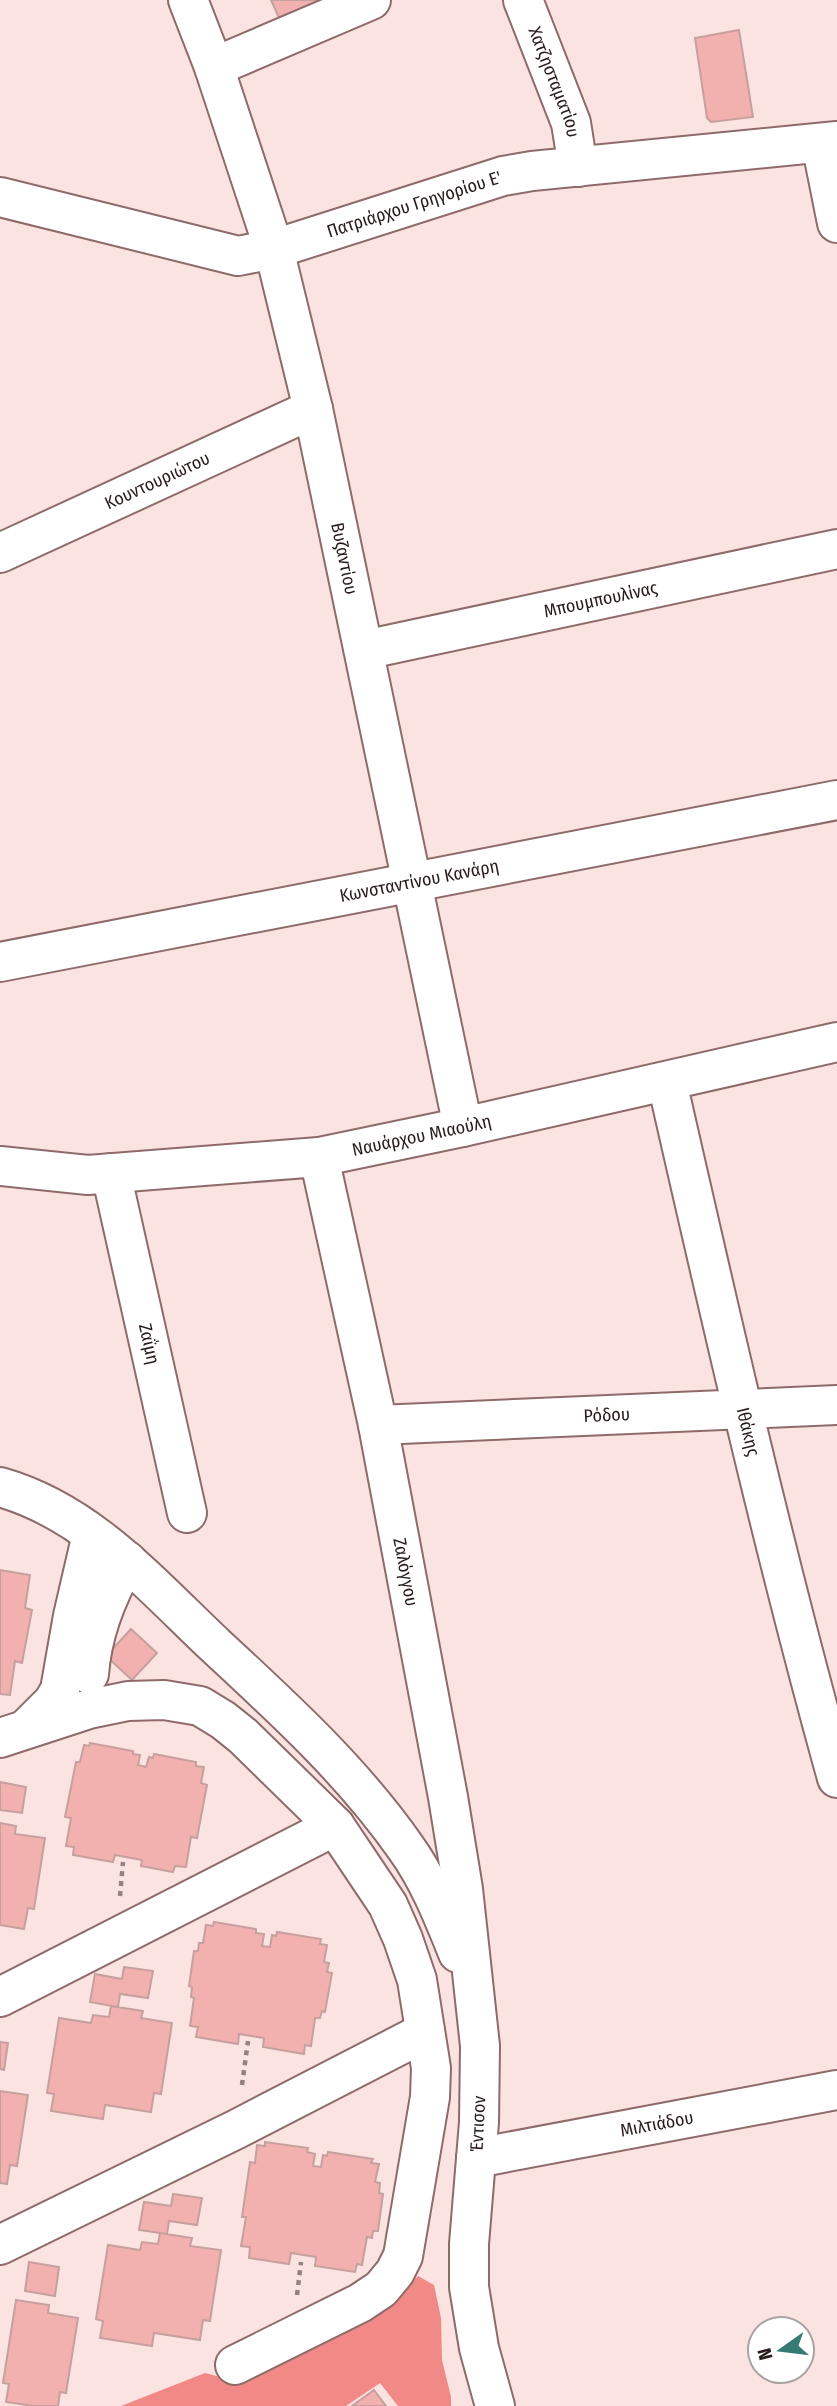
<svg xmlns="http://www.w3.org/2000/svg" width="837" height="2406" font-family="'Fira Sans Condensed',sans-serif">
  <rect width="100%" height="100%" fill="#fbe3e2"/>
  <path fill="#f18987" d="M418,2276L434,2285L441,2318L442,2360L451,2397V2406H398L380,2383L346,2406H121L205,2373L239,2382L378,2311L404,2291Z"/>
  <path fill="#f2b1ae" stroke="#c5a09e" stroke-width="2" d="M271,0H347L283,27Z
    M739,30L753,117L711,122L707,118L695,38Z
    M0,1570L30,1575L25,1608L32,1610L22,1663L15,1661L10,1695L0,1694Z
    M131,1629L157,1653L132,1680L106,1656Z
    M90,1743L133,1751V1754L140,1755L138,1765L146,1767L149,1757L153,1758L154,1754L196,1762V1766L204,1767L201,1783L207,1785L197,1838L191,1837L186,1867L175,1866L173,1872L141,1866L142,1860L115,1855L113,1862L73,1855L74,1847L66,1846L71,1818L65,1817L76,1762H80L84,1745L89,1746Z
    M0,1782L26,1787L22,1813L0,1810Z
    M0,1823L16,1826L15,1834L45,1838L34,1909L28,1908L24,1929L0,1925Z
    M214,1922L256,1929V1933L264,1934L262,1946L270,1947L272,1935L276,1936L277,1932L321,1939L320,1944L327,1945L324,1962L329,1963L327,1972L332,1973L325,2012L322,2011L320,2018H315L311,2046L305,2045L304,2054L263,2047L264,2038L239,2034L238,2044L196,2037L198,2027L190,2026L194,1998L191,1997L192,1987L189,1986L194,1951H198L199,1943H203L206,1925L213,1926Z
    M124,1967L153,1971L148,1998L120,1994L118,2007L90,2002L95,1974L122,1979Z
    M111,2006L143,2011L141,2018L172,2023L161,2094L154,2093L151,2112L105,2105L103,2119L51,2111L54,2094L47,2093L59,2018L91,2023L93,2015L109,2017Z
    M0,2042L8,2043L4,2070L0,2069Z
    M0,2091L28,2095L17,2166L10,2165L7,2184L0,2183Z
    M265,2142L308,2148L307,2152L315,2154L313,2166L321,2167L323,2155L327,2156L328,2152L373,2159L371,2163L379,2164L375,2182L380,2183L379,2193L383,2194L378,2231H373L372,2238L367,2237L362,2265L357,2264L355,2272L315,2266L316,2257L291,2253L289,2264L249,2258L250,2247L241,2246L246,2217H242L250,2162L255,2163L257,2145L265,2146Z
    M173,2194L202,2198L197,2225L169,2221L167,2234L139,2230L144,2202L171,2206Z
    M160,2233L192,2238L190,2246L221,2250L210,2321L203,2320L200,2340L154,2333L152,2346L100,2338L103,2321L96,2319L108,2245L140,2250L142,2242L158,2244Z
    M29,2262L59,2267L55,2296L25,2291Z
    M16,2300L49,2305L48,2313L78,2318L66,2393L60,2392L58,2406H34L6,2402L9,2384L3,2383Z
    M374,2390L386,2406H352Z"/>
  <g fill="none" stroke-linecap="round" stroke-linejoin="round">
    <g stroke="#8e6b6a" stroke-width="42">
      <g id="minor">
        <path id="s1" d="M188,0L214,67L274,249L313,409L463,1127"/>
        <path id="s2" d="M523,0L571,123L578,167"/>
        <path d="M214,67L371,0"/>
        <path d="M821,143L837,223"/>
        <path id="s3" d="M0,197L238,256L274,249L503,176L532,171L837,141"/>
        <path id="s4" d="M0,553L313,409"/>
        <path id="s5" d="M364,650L837,549"/>
        <path id="s6" d="M0,962L837,800"/>
        <path id="s7" d="M667,1082C720,1315 773,1548 837,1778"/>
        <path id="s8" d="M319,1157L378,1425L448,1797L463,1889L480,2046L479,2122L469,2244V2287L479,2348L495,2406"/>
        <path id="s9" d="M0,1166L88,1175L319,1157L463,1127L837,1042"/>
        <path id="s10" d="M111,1173L187,1513"/>
        <path id="s11" d="M378,1425L837,1405"/>
        <path d="M0,1487C89,1512 151,1585 216,1646C284,1709 353,1772 406,1848C429,1880 443,1916 458,1953"/>
        <path d="M89,1674C92,1634 107,1595 127,1561"/>
        <path d="M27,1728L53,1702L60,1690L73,1616L92,1534"/>
        <path d="M0,1738L89,1709L128,1701L164,1700L200,1706L223,1720L243,1736L335,1826L388,1905L403,1939L417,1980L431,2068L430,2097L403,2256L395,2272L381,2289L360,2303L235,2365"/>
        <path d="M0,1997L335,1826"/>
        <path id="s12" d="M476,2158L837,2090"/>
        <path d="M0,2245L237,2129L425,2032"/>
      </g>
    </g>
    <path stroke="#938080" stroke-width="4.5" stroke-dasharray="5 5" stroke-linecap="butt" d="M120,1896L123,1862
      M242,2085L248,2041
      M297,2295L301,2262"/>
    <use href="#minor" stroke="#fff" stroke-width="38"/>
  </g>
  <g text-anchor="middle" stroke-width="5" stroke-linejoin="round" paint-order="stroke">
    <g font-size="18" fill="#291b1b" stroke="#fff">
      <text dy="6" stroke="none"><textPath href="#s2" startOffset="88">Χατζησταματίου</textPath></text>
      <text dy="6" stroke="none"><textPath href="#s3" startOffset="429">Πατριάρχου Γρηγορίου Ε'</textPath></text>
      <text dy="6" stroke="none"><textPath href="#s4" startOffset="173">Κουντουριώτου</textPath></text>
      <text dy="6" stroke="none"><textPath href="#s1" startOffset="581">Βυζαντίου</textPath></text>
      <text dy="6" stroke="none"><textPath href="#s5" startOffset="242">Μπουμπουλίνας</textPath></text>
      <text dy="6" stroke="none"><textPath href="#s6" startOffset="427">Κωνσταντίνου Κανάρη</textPath></text>
      <text dy="6" stroke="none"><textPath href="#s9" startOffset="425">Ναυάρχου Μιαούλη</textPath></text>
      <text dy="6" stroke="none"><textPath href="#s10" startOffset="175">Ζαΐμη</textPath></text>
      <text dy="6" stroke="none"><textPath href="#s11" startOffset="229">Ρόδου</textPath></text>
      <text dy="6" stroke="none"><textPath href="#s7" startOffset="359">Ιθάκης</textPath></text>
      <text dy="6" stroke="none"><textPath href="#s8" startOffset="424">Ζαλόγγου</textPath></text>
      <text transform="translate(478 2124) rotate(-87)" y="6">Έντισον</text>
      <text dy="6" stroke="none"><textPath href="#s12" startOffset="184">Μιλτιάδου</textPath></text>
    </g>
  </g>
  <g transform="translate(781 2350) rotate(256)"><circle r="33" fill="#ffffff" stroke="#a9a4a4" stroke-width="2"/>
  <path d="M0-5L12 26L0 18L-12 26Z" fill="#357b73"/>
  <text y="-10" font-size="19" font-weight="bold" text-anchor="middle" fill="#291b1b">N</text>
  </g>
</svg>
